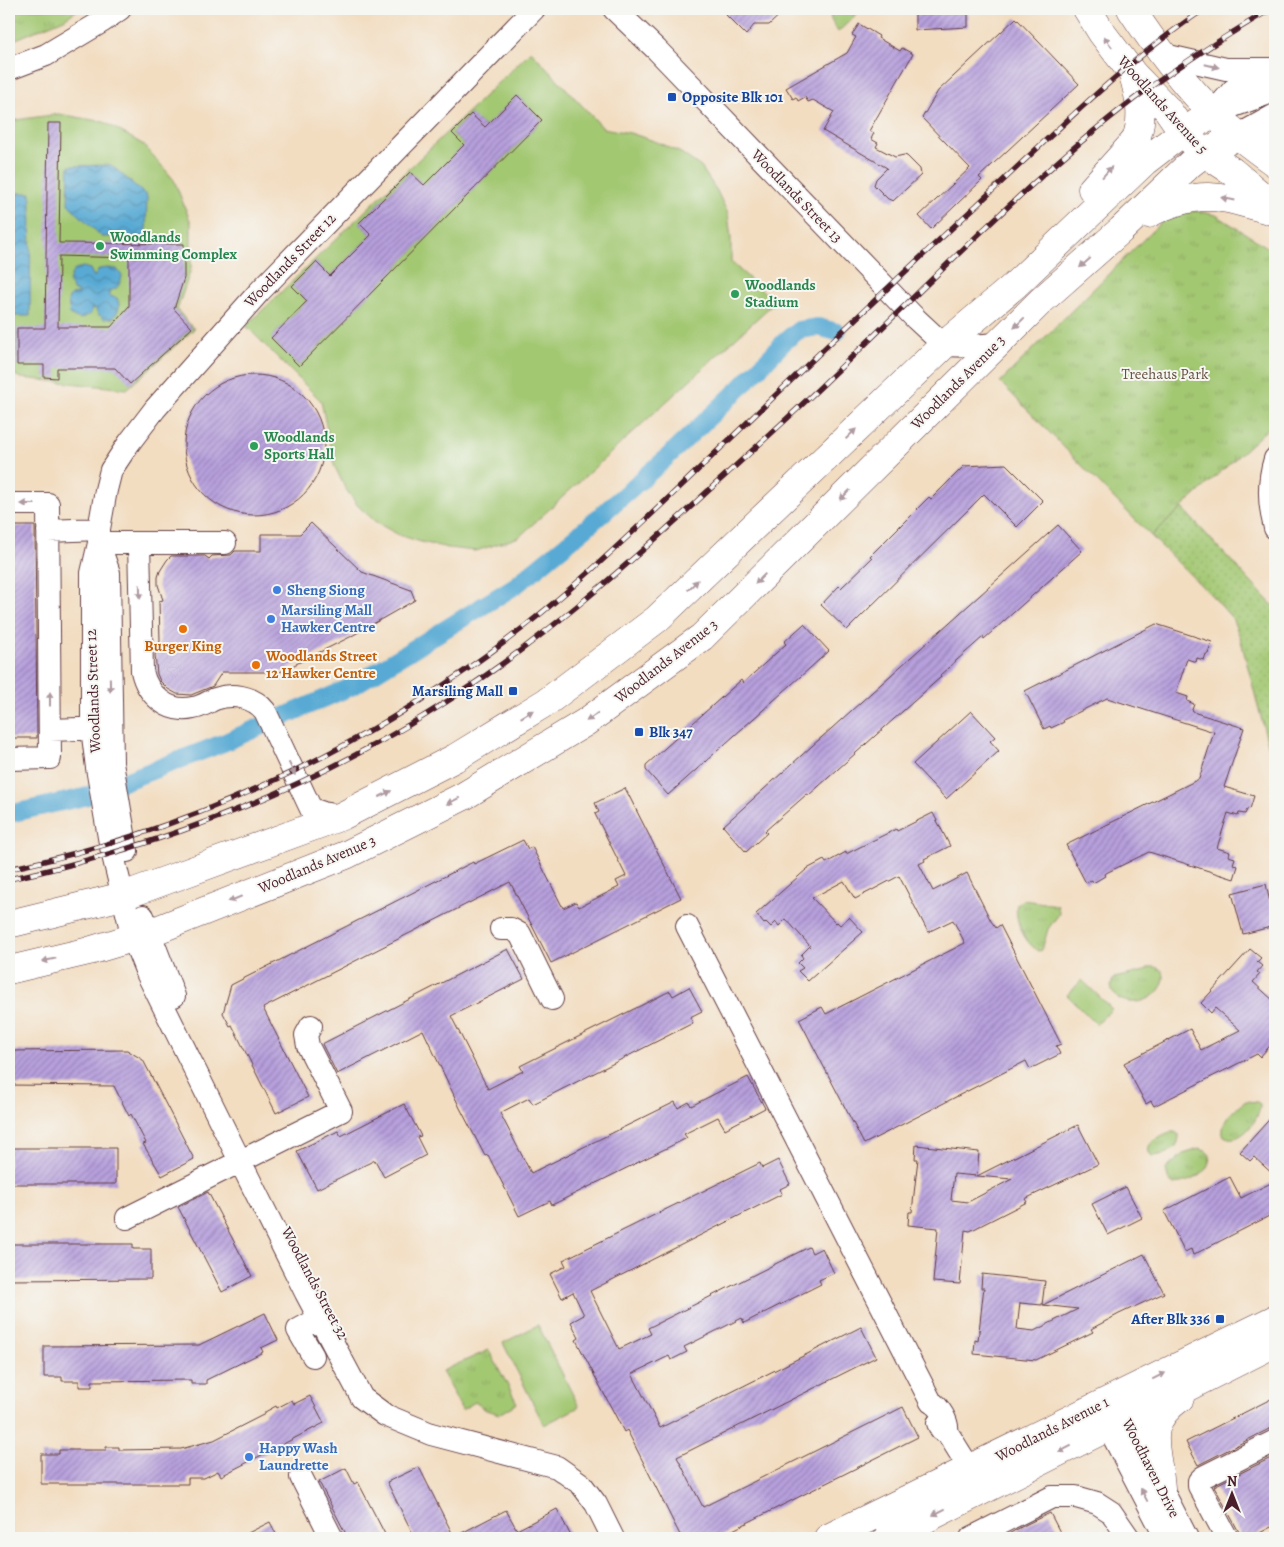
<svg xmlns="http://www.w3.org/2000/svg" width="1284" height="1547" font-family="Alegreya,serif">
  <defs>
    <pattern id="grass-dots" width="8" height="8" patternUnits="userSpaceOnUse" patternTransform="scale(1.25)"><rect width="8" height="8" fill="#a3c872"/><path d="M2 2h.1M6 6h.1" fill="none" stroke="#8eab63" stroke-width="1.8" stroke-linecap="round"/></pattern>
    <pattern id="park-tufts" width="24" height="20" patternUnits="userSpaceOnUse" patternTransform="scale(1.25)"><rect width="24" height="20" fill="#a3c872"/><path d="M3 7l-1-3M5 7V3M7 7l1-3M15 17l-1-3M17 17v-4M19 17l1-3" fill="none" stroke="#8eab63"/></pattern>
    <pattern id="water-waves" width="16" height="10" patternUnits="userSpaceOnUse" patternTransform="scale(1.25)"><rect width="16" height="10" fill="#59aad4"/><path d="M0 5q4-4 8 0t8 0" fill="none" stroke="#4c8aac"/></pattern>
    <pattern id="building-hatch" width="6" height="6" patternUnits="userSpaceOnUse" patternTransform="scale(1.25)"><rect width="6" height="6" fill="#b7a0dd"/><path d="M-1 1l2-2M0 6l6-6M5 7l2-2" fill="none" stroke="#9782b3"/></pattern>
  </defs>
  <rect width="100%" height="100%" fill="#f6f6f2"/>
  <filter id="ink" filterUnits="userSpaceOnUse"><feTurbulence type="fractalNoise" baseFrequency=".02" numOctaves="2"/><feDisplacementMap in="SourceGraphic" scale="10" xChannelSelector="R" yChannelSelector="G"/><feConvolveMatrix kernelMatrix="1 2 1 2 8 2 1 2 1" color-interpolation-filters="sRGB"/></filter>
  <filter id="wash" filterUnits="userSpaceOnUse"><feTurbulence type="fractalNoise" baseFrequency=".0096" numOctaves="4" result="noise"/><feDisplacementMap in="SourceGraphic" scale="20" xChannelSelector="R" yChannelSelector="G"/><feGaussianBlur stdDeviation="1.12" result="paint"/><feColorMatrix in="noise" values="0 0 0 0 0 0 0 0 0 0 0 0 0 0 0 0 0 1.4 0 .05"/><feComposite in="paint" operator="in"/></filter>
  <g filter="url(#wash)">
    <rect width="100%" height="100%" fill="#f2ddc1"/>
    <path fill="url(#grass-dots)" stroke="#76744e" d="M1182,508L1275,608V771L1240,637L1232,618L1216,600L1151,536Z"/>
    <path fill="url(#park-tufts)" stroke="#76744e" d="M9,9H79L64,19L9,42Z
      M834,9H862L838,32C833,23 826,17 834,9Z
      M1197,211L1216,215L1275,252V422L1151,536L1000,382L1159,224L1176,214Z
      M1023,900C1029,901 1055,904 1058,906L1059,914L1048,929L1042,950L1039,951C1024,943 1014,920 1017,904Z
      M1150,967C1177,965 1162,1005 1130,1002C1125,1001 1119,1000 1116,996C1110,991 1110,984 1114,978L1141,972Z
      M1246,1101L1257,1102L1260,1104C1261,1119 1238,1148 1223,1135C1221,1119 1235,1109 1246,1101Z
      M1170,1132H1175L1179,1135C1179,1151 1165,1155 1152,1156C1140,1145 1162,1135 1170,1132Z
      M1199,1149L1206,1151L1210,1155C1210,1175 1189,1183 1172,1184L1168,1179L1166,1169L1183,1154Z
      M489,1350L517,1403L499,1414L486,1410L475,1402L462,1410L442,1371Z"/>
    <path fill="#a3c872" stroke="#76744e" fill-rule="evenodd" d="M531,51L603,128L630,133L657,142L681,153L701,167L717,191L728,214L731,238V262L775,302L519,537L476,551L448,548L421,542L399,535L377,523L358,506L345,488L334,465L321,401L246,326ZM517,95L542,120L299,366L271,338L307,301L292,286L316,262L330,276L371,235L359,223L410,172L424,185L464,145L452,133L470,114L485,127Z
      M59,114L104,122L144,145L174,180L191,223V269L177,310L194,329L127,389L21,378L9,372V124L16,120Z
      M1082,980L1112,1009L1096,1024L1067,995Z
      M538,1325L579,1407L544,1425L503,1343Z"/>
    <path fill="url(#water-waves)" stroke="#526480" d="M111,165L147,196L146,236L102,237L68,204L69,166Z
      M9,193H31L30,316H9Z
      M83,267L90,269L94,277L99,269L108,268L117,269L122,276C120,285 118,289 109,291V296L117,298C121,307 119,310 113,318L105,319L98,314L95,308H92L91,314L80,319L70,315L68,300L71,295L78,294V292L74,291L69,283L71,275L75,269Z"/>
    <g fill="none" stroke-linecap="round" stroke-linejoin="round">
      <path stroke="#59aad4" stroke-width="18" d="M9,814L84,797L223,743L353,686L515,586L586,528L664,460L740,388L786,340L799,330L818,327L837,332"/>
    </g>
    <g id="blocks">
      <path fill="url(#building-hatch)" fill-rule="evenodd" d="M732,9H786L769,25H754L746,35L726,15Z
        M922,9H960V11H968V27L915,30V14L922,13Z
        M1016,18L1079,84L979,177L982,180L931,229L919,216L970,168L922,118L938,91Z
        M859,24L879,36L878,38L900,51L902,48L913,54L869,131L874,133L871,139L878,143L876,147L895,157L904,155L907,156L920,169L921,175L893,201L888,199L874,185L876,179L887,168L823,131L834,112L813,100L808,102L805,97L798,101L796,97L793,99L786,88L847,53L856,37L852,35Z
        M517,95L542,120L299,366L271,338L307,301L292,286L316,262L330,276L371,235L359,223L410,172L424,185L464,145L452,133L471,114L485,127Z
        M48,123H61L59,243L184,244V278L174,309L192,328L130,384L115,368H57V378L44,377V365H17V328H45ZM59,256L129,258V306L111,327H58Z
        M184 445a70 70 0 1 1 140 0a70 70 0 1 1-140 0Z
        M1006,464L1043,501L1017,527L984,494L847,630L821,605L839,586L841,588L872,558L870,556L929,497L931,499L964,466Z
        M311,523L362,572L411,590L415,600L350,637L280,672H222L213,686L191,695L177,694L168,689L160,681L157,674L155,655L160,641L159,601L163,600L158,585V577L160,571L167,560L171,556H205L209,559L212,556L231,555L235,551H261V534H300Z
        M1058,525L1082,551L984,639L983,637L940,675L941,677L809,795L807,794L765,831L767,833L746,852L723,826Z
        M9,526H35L37,738H9Z
        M804,624L829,651L668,795L646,770V765L741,680L743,683L786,644L784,642Z
        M1156,624L1212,642L1208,654H1206L1204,660L1197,658L1196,662L1187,659L1176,693L1188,697L1187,701L1194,704L1192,710L1196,713L1244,728L1224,787L1254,796L1250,809L1248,808L1245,814L1239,813L1238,816L1228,813L1217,848L1230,852L1228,856L1235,858L1233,864L1238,866L1234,879L1149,852L1104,874L1105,876L1093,883L1092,880L1086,883L1066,845L1199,779L1214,732L1107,698L1063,720L1064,722L1051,728L1050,726L1044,729L1025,691Z
        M971,711L995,737L990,741L999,751L946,799L913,764Z
        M625,788L681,898L551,963L510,882L263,1008L308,1097L276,1113L232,1025L230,1026L223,1013L231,985L473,862L474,864L523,840L528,849L532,847L563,908L576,902L579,907L619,887L616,881L626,876L595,814L599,812L595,803Z
        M933,813L950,846L924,859L925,861L919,864L933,891L967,873L991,921L996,928L1000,925L1061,1044L1056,1046L1060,1054L1030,1069L1026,1061L864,1144L799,1019L822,1007L826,1014L965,943L953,920L928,932L899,876L855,899L844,881L812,898L836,923L837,922L840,925L849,917L863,932L808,981L798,971L803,968L798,963L803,958L801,955L810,946L786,919L779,926L776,922L771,927L766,922L764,924L756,914L807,869L824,860L826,863L846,852V854L896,829L897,831Z
        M1266,884L1275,926L1243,934L1232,893Z
        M508,949L524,979L451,1016L488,1089L523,1071L520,1066L670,991L673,996L689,987L702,1011L690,1017L693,1023L618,1061L533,1104L529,1098L500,1113L531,1173L675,1102L678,1108L689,1102L691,1106L748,1077L765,1108L725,1129L718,1117L684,1134L687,1138L552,1205L550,1201L519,1216L488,1155L485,1156L460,1108L423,1030L337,1074L322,1044Z
        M1250,949L1261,958L1257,962L1262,966L1257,972L1260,974L1253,982L1275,1002V1040L1260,1057L1257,1054L1154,1106L1151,1101L1146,1104L1124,1063L1190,1029L1201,1050L1240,1030L1215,1008L1211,1013L1201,1003Z
        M127,1050L143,1060L194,1159L162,1176L143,1144L146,1143L131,1114L129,1116L114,1086L9,1085V1051Z
        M404,1104L421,1136L417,1137L426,1155L384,1177L375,1160L317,1189L297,1151L338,1131L341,1136Z
        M1275,1113V1176L1254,1157L1250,1161L1240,1152Z
        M1078,1125L1098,1164L1025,1199L1027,1202L970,1231L965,1230L960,1284L933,1282L938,1228L908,1225L909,1212H912L916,1176L918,1159H915L916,1145L979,1152L977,1176L954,1174L951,1200L968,1202L1012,1179L977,1176Z
        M9,1148H116V1184H9Z
        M778,1160L790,1184L780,1189L782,1194L590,1291L619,1349L651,1334L648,1328L809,1247L812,1253L822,1248L834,1273L819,1280L821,1284L744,1323L742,1318L684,1347L687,1352L671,1360L669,1356L632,1374L660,1428L861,1327L876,1357L677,1457L703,1507L903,1407L918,1437L717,1538H691L680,1535L627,1430L624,1432L576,1340L579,1338L571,1322L584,1315L573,1292L562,1298L550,1274L566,1266L563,1260L760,1163L762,1168Z
        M1230,1177L1241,1198L1275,1181V1213L1193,1255L1191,1249L1185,1252L1164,1211Z
        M1126,1187L1142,1218L1108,1235L1092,1204Z
        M208,1192L252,1276L222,1292L178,1207Z
        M9,1244H133V1249H151V1279L9,1280Z
        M1144,1254L1164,1293L1119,1314L1091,1329L1093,1332L1036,1360L974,1354L975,1340L978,1341L983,1295L984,1288H981L982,1274L1045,1281L1042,1305L1020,1303L1017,1329L1034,1331L1078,1309L1043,1305Z
        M265,1313L278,1340L261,1348L263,1352L206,1380V1384H191V1380L92,1381V1387H79V1381H62V1377H44V1346L199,1345Z
        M310,1396L324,1423L221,1476L218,1471L204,1478H188V1484H41V1454H59V1450H106V1447H119V1450L181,1449L214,1440L265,1414V1412L276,1406L277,1408L292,1400L294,1404Z
        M1275,1397V1428L1269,1429L1198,1465L1186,1442Z
        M1275,1456V1525L1250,1538H1240L1239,1532L1214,1486Z
        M419,1467L454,1537L506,1510L517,1530L557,1509L572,1538H415L387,1482Z
        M346,1468L354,1484L358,1482L387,1538H348L319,1482Z
        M1050,1513L1063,1538H1001L1025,1525Z
        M270,1522L278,1538H238Z"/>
    </g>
  </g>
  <g filter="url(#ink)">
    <use href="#blocks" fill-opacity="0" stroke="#633c42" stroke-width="1"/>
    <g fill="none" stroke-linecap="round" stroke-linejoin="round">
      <g stroke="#633c42" stroke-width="24">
        <path id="minor" d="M534,9L259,292L155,409L129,443L111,470L106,490L99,529V543L92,573V728L97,768L110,843L133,938L147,973L240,1161L306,1293L362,1398L385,1415L431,1434L557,1467L581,1484L596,1504L613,1538
          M614,9L657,50L916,319L944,345L973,346L996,344
          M1164,55L1226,69H1270
          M9,69L46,55L103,21L120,9
          M1213,113L1233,90L1267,72
          M1214,113L1275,91
          M1239,135L1275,115
          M1239,135L1275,138
          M1275,459C1268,481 1269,506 1275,528
          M9,504H48L50,758L9,759
          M48,531L99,529
          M99,543H225
          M139,543L142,671C147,694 168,714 193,708C201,707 208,702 215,699C232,693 253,696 265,711L311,809L323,813L342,816
          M99,544L109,573L112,763L127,851
          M50,730L107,728
          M143,916L174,996
          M687,926L931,1402C939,1406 949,1423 947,1432
          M501,929H511L520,934L552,999
          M127,1218L341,1111L308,1046L306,1035L311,1026
          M313,1356L298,1330L320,1318
          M1119,1405L1187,1538
          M1101,1413L1166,1538
          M938,1423L941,1430L947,1432L978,1482
          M301,1477L332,1538
          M971,1538L1052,1497H1076L1097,1503L1111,1512L1129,1538
          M1227,1538L1199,1486V1481L1203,1477L1275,1441"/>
      </g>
      <g stroke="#633c42" stroke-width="29">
        <path id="major" d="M1087,9L1102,33L1133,74L1167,109L1183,132L1204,153L1232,171L1275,207
          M1131,9C1154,44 1182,82 1212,112C1231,131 1254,148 1275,163
          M1092,189L1135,141C1145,119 1139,96 1133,74
          M1148,214C1198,188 1222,196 1272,211
          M9,924L123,896L342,816L455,758L548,701L657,619L944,345L1015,285L1144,162L1183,132L1213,113
          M9,970L89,951L149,933L346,855L464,796L586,722L702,637L1041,301L1121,230L1190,164L1204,153L1239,135
          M1161,1488C1158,1448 1141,1426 1180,1398
          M828,1538L1275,1319
          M888,1538L1275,1343"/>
      </g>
      <use href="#minor" stroke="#fff" stroke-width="22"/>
      <use href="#major" stroke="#fff" stroke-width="28"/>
      <g stroke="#4a1f2b" stroke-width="5.5">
        <path id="rail" d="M9,869C182,833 348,757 491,652C568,596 636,529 705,463C795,377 885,289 977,205C1050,137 1121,65 1204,9
          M9,879C166,846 319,785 454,697C546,637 629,564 709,490C751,452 794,413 835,373C933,280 1027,181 1134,99C1178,66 1224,37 1271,9"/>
      </g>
      <use href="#rail" stroke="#f6f6f2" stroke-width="4" stroke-dasharray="11" stroke-linecap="butt"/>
    </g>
    <defs><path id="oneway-solid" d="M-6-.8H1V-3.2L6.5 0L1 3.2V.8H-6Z" transform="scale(1.25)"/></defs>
    <g fill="#ae9aa0">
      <use href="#oneway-solid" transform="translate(1108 42) rotate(-127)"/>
      <use href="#oneway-solid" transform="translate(1212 66) rotate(13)"/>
      <use href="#oneway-solid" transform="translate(1107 172) rotate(-48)"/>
      <use href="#oneway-solid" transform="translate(1228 199) rotate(-169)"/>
      <use href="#oneway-solid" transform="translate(1085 263) rotate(139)"/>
      <use href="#oneway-solid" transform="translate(1019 323) rotate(136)"/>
      <use href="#oneway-solid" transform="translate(851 434) rotate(-44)"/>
      <use href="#oneway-solid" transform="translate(845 495) rotate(135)"/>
      <use href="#oneway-solid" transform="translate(28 504) rotate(180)"/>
      <use href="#oneway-solid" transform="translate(760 579) rotate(135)"/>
      <use href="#oneway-solid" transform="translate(693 585) rotate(-44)"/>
      <use href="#oneway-solid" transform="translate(140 592) rotate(89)"/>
      <use href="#oneway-solid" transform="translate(110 685) rotate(89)"/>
      <use href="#oneway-solid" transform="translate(50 699) rotate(-90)"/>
      <use href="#oneway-solid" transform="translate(527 714) rotate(-31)"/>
      <use href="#oneway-solid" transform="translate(592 717) rotate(144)"/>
      <use href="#oneway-solid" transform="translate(292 769) rotate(64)"/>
      <use href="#oneway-solid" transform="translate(385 794) rotate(-27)"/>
      <use href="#oneway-solid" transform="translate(453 801) rotate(154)"/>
      <use href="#oneway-solid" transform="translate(235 899) rotate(158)"/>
      <use href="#oneway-solid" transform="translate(49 960) rotate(167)"/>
      <use href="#oneway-solid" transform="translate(1159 1376) rotate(-26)"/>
      <use href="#oneway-solid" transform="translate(1065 1449) rotate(153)"/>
      <use href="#oneway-solid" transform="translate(1144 1495) rotate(-118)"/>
      <use href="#oneway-solid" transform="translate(939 1512) rotate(153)"/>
    </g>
  </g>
  <g fill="#1a4fb4" stroke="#f6f6f2" stroke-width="2">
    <rect x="667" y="92" width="10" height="10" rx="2.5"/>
    <rect x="508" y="686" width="10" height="10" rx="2.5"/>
    <rect x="634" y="727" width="10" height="10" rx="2.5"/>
    <rect x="1215" y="1314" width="10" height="10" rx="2.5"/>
  </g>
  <g fill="#2e9e5b" stroke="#f6f6f2" stroke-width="2">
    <circle cx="100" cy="246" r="5"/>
    <circle cx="735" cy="294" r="5"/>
    <circle cx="254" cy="446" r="5"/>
  </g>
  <g fill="#3f7fe0" stroke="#f6f6f2" stroke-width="2">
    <circle cx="277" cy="590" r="5"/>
    <circle cx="271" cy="619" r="5"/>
    <circle cx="249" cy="1457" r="5"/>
  </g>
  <g fill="#e8710a" stroke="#f6f6f2" stroke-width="2">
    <circle cx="183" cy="629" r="5"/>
    <circle cx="256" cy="665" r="5"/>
  </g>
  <g text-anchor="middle" stroke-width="4" stroke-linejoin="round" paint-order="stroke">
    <g font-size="15" font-weight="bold" fill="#164399" stroke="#f6f6f2" text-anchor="start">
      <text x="682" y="102">Opposite Blk 101</text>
      <text x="503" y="696" text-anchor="end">Marsiling Mall</text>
      <text x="649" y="737">Blk 347</text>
      <text x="1210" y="1324" text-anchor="end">After Blk 336</text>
    </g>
    <g font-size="15" fill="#4a1f2b" stroke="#f6f6f2">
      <text transform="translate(1163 105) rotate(48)" y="5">Woodlands Avenue 5</text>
      <text transform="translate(797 196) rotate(46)" y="5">Woodlands Street 13</text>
      <text transform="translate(290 260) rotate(-46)" y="5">Woodlands Street 12</text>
      <text transform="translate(958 382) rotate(-45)" y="5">Woodlands Avenue 3</text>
      <text transform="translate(666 661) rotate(-38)" y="5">Woodlands Avenue 3</text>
      <text transform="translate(93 691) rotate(-92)" y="5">Woodlands Street 12</text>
      <text transform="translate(317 864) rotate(-23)" y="5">Woodlands Avenue 3</text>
      <text transform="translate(315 1283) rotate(62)" y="5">Woodlands Street 32</text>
      <text transform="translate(1052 1429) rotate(-27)" y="5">Woodlands Avenue 1</text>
      <text transform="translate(1151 1468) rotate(63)" y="5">Woodhaven Drive</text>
    </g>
    <g font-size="15" font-weight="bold" fill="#27864d" stroke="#f6f6f2" text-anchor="start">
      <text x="110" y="242">Woodlands<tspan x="110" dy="17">Swimming Complex</tspan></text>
      <text x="745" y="290">Woodlands<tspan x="745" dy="17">Stadium</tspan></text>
      <text x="264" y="442">Woodlands<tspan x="264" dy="17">Sports Hall</tspan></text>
    </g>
    <g font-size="15" fill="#655240" stroke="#f6f6f2">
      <text x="1165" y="379">Treehaus Park</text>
    </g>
    <g font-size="15" font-weight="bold" fill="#366cbe" stroke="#f6f6f2" text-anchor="start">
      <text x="287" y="595">Sheng Siong</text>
      <text x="281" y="615">Marsiling Mall<tspan x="281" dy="17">Hawker Centre</tspan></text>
      <text x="259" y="1453">Happy Wash<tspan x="259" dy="17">Laundrette</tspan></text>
    </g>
    <g font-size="15" font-weight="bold" fill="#c56008" stroke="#f6f6f2">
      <text x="183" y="651">Burger King</text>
      <text x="266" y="661" text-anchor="start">Woodlands Street<tspan x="266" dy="17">12 Hawker Centre</tspan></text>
    </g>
  </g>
  <rect width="1284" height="1547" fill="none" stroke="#f6f6f2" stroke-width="30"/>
  <g transform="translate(1232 1494)" stroke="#f6f6f2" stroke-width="4" paint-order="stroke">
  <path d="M0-4L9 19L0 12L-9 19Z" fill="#4a1f2b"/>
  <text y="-8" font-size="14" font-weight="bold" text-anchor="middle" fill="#4a1f2b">N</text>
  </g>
</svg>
